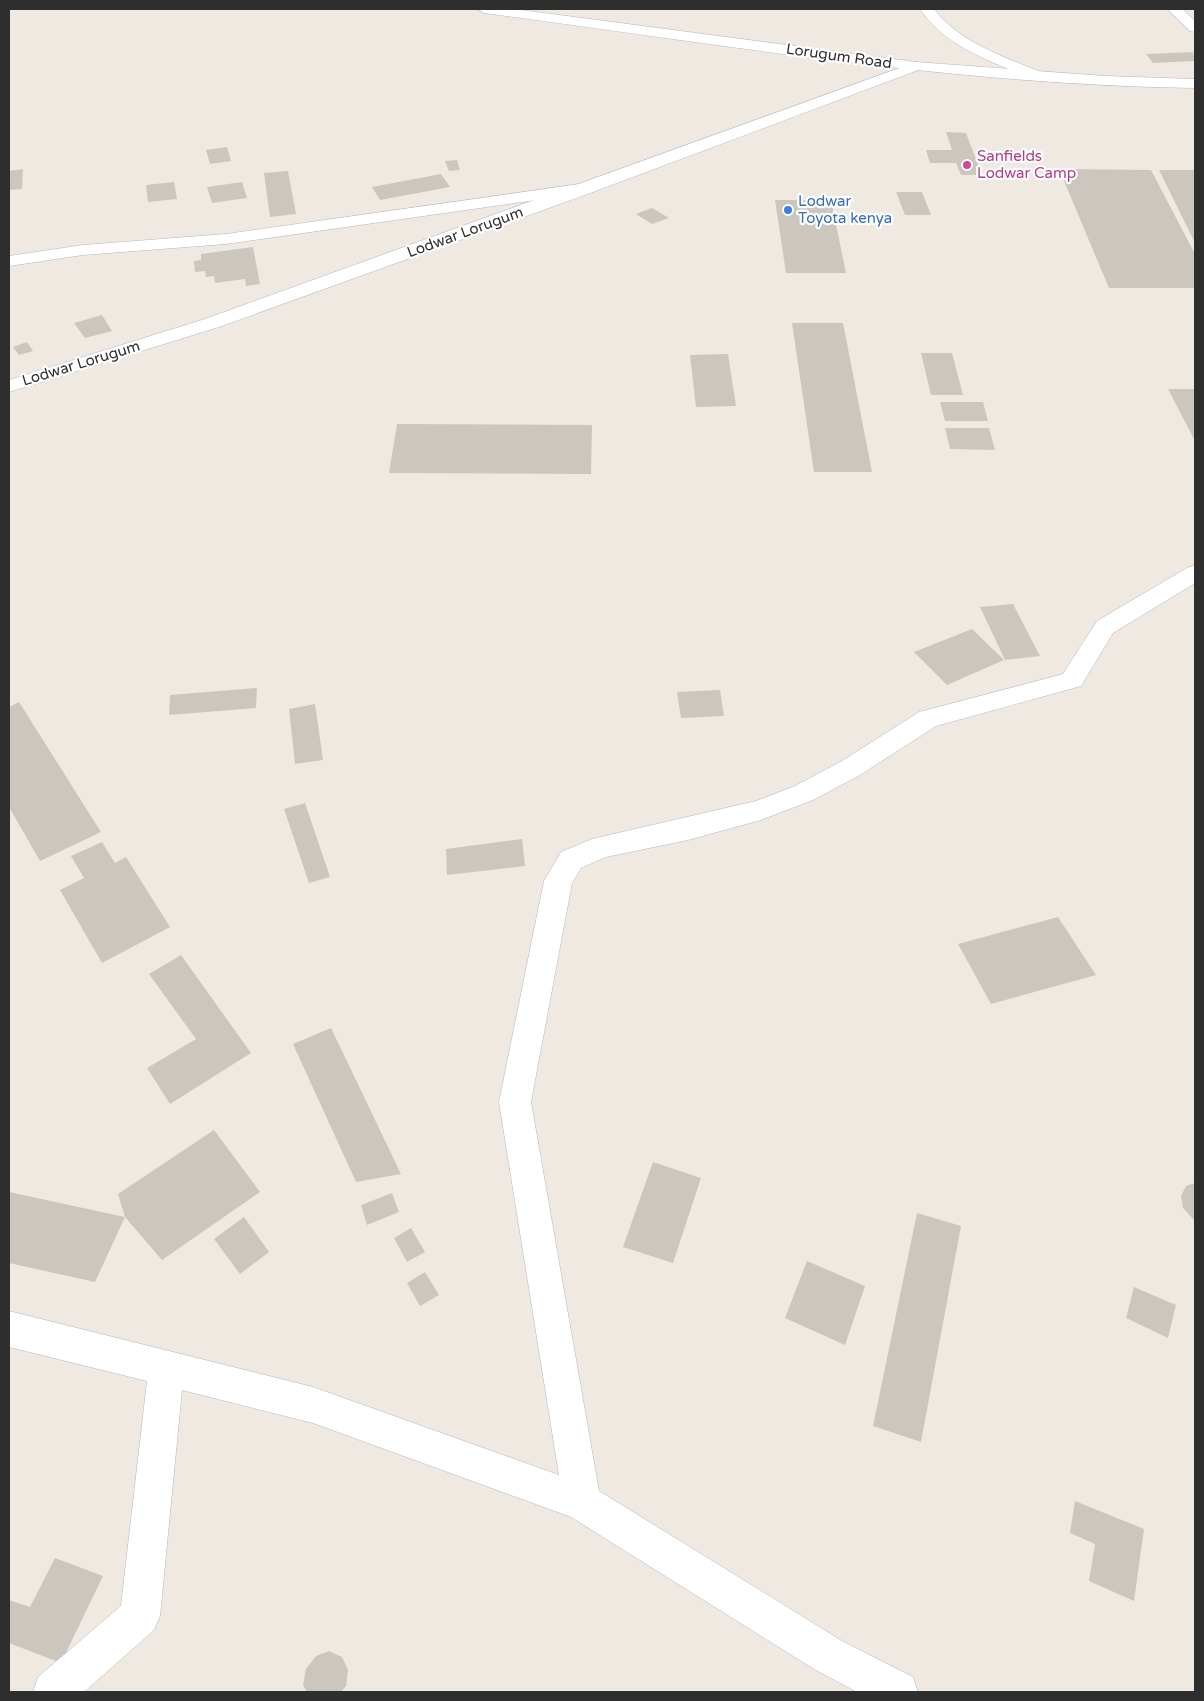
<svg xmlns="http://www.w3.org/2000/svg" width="1204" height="1701" font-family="'Varela Round',sans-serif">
  <rect width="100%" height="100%" fill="#efe9e1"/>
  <path fill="#cbc7bf" d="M1193,52L1195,61L1153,63L1146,54Z
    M946,132L966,133L982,175H961L956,163H930L926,150H952Z
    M227,147L231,161L210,164L206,150Z
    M457,160L460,170L449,171L445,161Z
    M23,169L22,189L9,190V171Z
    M1059,169L1151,170L1195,254V288H1109Z
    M1159,170H1195V243Z
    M288,171L296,214L270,217L264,173Z
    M441,174L450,187L380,200L372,187Z
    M174,182L177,199L148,202L146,185Z
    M242,182L247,198L212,203L207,187Z
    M896,192H922L931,215H905Z
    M775,200H831L846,273H786Z
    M652,208L669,218L652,224L636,214Z
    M253,247L260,284L246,286L245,279L215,283L214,276L206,277L205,271L195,272L194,261L201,260V254Z
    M102,315L112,331L85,338L74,323Z
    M792,323H843L872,472H814Z
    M27,342L33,351L19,355L13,347Z
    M921,353H952L963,395H931Z
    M728,354L736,406L696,407L690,355Z
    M1168,389H1195V441Z
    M940,402H983L988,421H945Z
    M397,424L592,425L591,474L389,473Z
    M945,428H989L995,450L950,449Z
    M1013,604L1040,656L1005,660L980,607Z
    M972,629L1004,660L947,685L914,652Z
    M257,688L256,708L169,715L170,695Z
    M720,690L724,716L681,718L677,692Z
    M19,702L101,832L40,861L9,807V707Z
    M315,704L323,760L295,764L289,709Z
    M305,803L330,877L309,883L284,809Z
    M522,839L525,866L447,875L446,849Z
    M102,842L115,863L126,857L170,927L102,963L60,890L84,878L71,856Z
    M1058,917L1096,975L991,1004L958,944Z
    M181,955L251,1053L170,1104L147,1068L196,1039L149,974Z
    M331,1028L401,1174L356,1182L293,1044Z
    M214,1130L260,1192L162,1260L125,1217L95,1282L9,1263V1192L125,1217L118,1194Z
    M653,1162L701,1178L673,1263L623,1247Z
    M1195,1183V1221L1183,1208L1181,1196L1186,1186Z
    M392,1193L399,1212L367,1225L361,1205Z
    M917,1213L961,1226L921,1442L873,1426Z
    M244,1217L269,1252L240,1274L214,1239Z
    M411,1228L425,1252L407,1262L394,1238Z
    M807,1261L865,1286L845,1345L785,1318Z
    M425,1272L439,1295L420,1306L407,1283Z
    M1134,1287L1176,1305L1168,1338L1126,1318Z
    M1075,1501L1144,1529L1134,1601L1089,1581L1095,1544L1070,1533Z
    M55,1558L103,1576L61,1663L9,1643V1600L30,1607Z
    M329,1651L342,1657L348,1670L346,1686L341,1692H307L303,1685L306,1669L316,1656Z"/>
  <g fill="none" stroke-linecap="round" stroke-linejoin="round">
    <g stroke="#b4b7c1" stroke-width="1">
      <path id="minor" d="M920,9H934C960,43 1005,57 1043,73L1046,76L1038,81L1033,79C992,62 946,47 920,9Z
        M1167,9H1182L1195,21V32L1190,31Z
        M587,183L593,184L595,188L593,192L226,244L83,255L9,266V256L83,245L226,234Z
        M1195,565V583L1113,633L1081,686L936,726L860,775L813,800L761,820L688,840L606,857L581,868L572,883L531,1102L599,1491L842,1641L913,1677L918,1692H857L814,1669L571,1517L313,1423L182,1390L160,1616L154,1630L84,1692H33L38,1677L121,1606L147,1381L9,1347V1311L313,1387L559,1475L499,1102L544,881L561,852L592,839L756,801L795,786L842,761L919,712L1063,674L1097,621L1187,568Z"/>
    </g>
    <g stroke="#b4b7c1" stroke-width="1">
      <path id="tertiary" d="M916,62L921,63L923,66L921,69L593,192L219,327L9,392V380L205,319Z"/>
    </g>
    <g stroke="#b4b7c1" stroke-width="1">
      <path id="secondary" d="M477,9H514L916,62L1105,76L1195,79V88C957,85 720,44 484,13Z"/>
    </g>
    <use href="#minor" fill="#fff" fill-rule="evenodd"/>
    <use href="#tertiary" fill="#fff" fill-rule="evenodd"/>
    <use href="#secondary" fill="#fff" fill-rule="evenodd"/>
  </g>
  <circle fill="#d1479c" stroke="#fff" stroke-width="2" cx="967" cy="165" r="5"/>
  <circle fill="#3f7fe0" stroke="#fff" stroke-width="2" cx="788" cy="210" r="5"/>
  <g text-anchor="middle" stroke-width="4.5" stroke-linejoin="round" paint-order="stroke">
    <g font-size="15" fill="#2e2e2e" stroke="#fff">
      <text transform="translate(839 56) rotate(8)" y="5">Lorugum Road</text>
      <text transform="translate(465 232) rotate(-20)" y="5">Lodwar Lorugum</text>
      <text transform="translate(81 363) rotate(-17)" y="5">Lodwar Lorugum</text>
    </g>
    <g font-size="15" fill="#b23c85" stroke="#fff" text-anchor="start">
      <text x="977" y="161">Sanfields<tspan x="977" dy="17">Lodwar Camp</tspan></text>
    </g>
    <g font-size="15" fill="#366cbe" stroke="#fff" text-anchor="start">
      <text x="798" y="206">Lodwar<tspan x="798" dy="17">Toyota kenya</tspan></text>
    </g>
  </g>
  <rect width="1204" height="1701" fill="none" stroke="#2e2e2e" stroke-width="20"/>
</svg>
